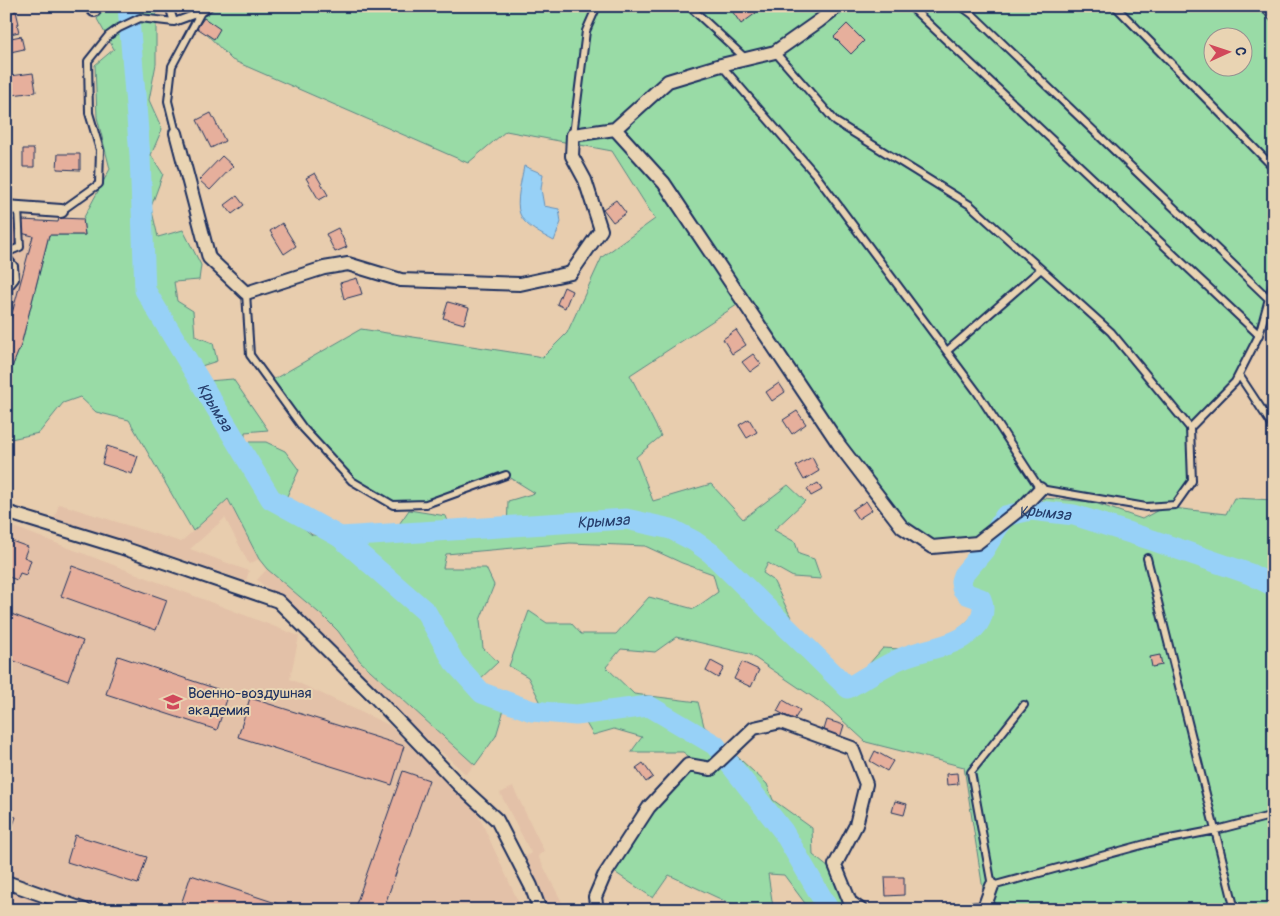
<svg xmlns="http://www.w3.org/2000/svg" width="1280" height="916" font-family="Pangolin,sans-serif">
  <rect width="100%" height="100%" fill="#e8cdae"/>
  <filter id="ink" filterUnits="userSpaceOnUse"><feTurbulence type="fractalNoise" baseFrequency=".02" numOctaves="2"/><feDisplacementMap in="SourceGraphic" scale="10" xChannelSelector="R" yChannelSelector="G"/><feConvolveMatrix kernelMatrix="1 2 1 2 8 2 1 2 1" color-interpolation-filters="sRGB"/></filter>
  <g filter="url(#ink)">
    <path fill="#e3c1a8" d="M22,220L42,231L6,375V226Z
      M228,499L259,559L249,564L225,518L190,549L249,571L246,581L178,558L54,519L59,504L181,542Z
      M6,524L299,636L290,679L389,725L477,812L522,910H37L6,899Z
      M267,569L325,618L338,631L360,661L475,765L466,774L380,697L347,666L319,629L257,580Z
      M513,787L544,851L538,856L566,910H549L525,857L531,853L500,793Z"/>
    <path fill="#99dba6" stroke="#5a8582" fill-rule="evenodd" d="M107,6H156V64L149,100L162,129L151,155L163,174L151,207L158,237L183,230L201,265L199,280L174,282L177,301L193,311L195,336L213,343L217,361L195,368V382L233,379L268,430L245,432V442H266L285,451L299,470L281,509L312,535L390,537L409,510L446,516L452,532L507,535L508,501L535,493L506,475L426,504L393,505L352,481L303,428L269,382L361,329L543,357L567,333L602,257L655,219L612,151L506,131L468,163L232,60L179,6H1274V280L1259,335L1235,382L1190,428L1192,481L1175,505L1146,507L1040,489L1019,511H1039L1043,498L1092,502L1142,519L1164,507L1226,514L1234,498L1274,500V910H974L986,909L964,767L866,742L829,708L749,654L676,637L655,652L621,649L606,667L634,694L698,702L704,726L767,784L773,800L812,828L813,855L840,877L859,910H810L784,875L768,874L773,907L729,903L669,875L653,898L610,869L655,808L686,772L708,771L683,752H631L642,737L614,729L593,735L580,713L547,715L528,677L509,666L529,611L547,623H571L581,634H616L649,597L694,609L718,592L713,574L682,563L645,546L570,543L446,554L443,568H486L494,585L480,620L483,648L498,662L478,681L505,706L496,736L475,765L360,661L338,631L325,618L267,569L259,559L228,499L193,531L129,420L96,412L80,397L63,403L39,433L6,440V382L21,345L49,235H85L83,219L110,169L97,117L95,65L114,49L97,19ZM1212,38H1242V68H1212ZM743,301L902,527L932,547L976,543L971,583L975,614L936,651L883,648L848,688L809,660L802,640L773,580L763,573L768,563L793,577L821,579L814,559L799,554L795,542L774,530L805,501L788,485L743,519L711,484L653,501L636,457L661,436L630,375Z"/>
    <path fill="#97d1f7" stroke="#6590ba" d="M524,166L543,174L541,189L544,206L559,209L561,222L554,241C543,235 524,226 520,214C515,203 522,178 524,166Z"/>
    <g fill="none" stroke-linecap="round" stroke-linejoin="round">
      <g stroke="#97d1f7" stroke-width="21">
        <path id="s1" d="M128,6L140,156L145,290L271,499L340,537L626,519L671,529L694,541L711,553L848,688C865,678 883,666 902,658C927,647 960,648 978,624C983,616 985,608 981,599L967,594L962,588L961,581L963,575L984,550L1005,516L1031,510L1074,515L1152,540L1250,574L1274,586"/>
        <path d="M340,537L426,612L454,662L482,693L532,711L576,715L649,706L715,745L783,831L829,910"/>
      </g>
    </g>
    <path fill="#e6af9c" stroke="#1b2f5e" d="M739,6H752L756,13L741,24L732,11Z
      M16,11L19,24H17L19,32L6,35V14Z
      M204,18L220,29L214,39L197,28Z
      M847,24L864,41L851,54L834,37Z
      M21,36L24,49L6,53V39Z
      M33,73L36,92L12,95L10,76Z
      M211,113L225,141L211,148L197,120Z
      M23,149H34V167H23Z
      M58,154H80V170L57,169Z
      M222,156L233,166L210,190L199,180Z
      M315,173L328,195L319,200L306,178Z
      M237,196L244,205L232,214L225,205Z
      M616,200L626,213L613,222L603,209Z
      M59,218L83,219L85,235H49L21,345L6,382V336L33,236L21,233L22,220L58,222Z
      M6,220H16L15,247L6,248Z
      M282,223L296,246L284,254L270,231Z
      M338,228L347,247L335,252L326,234Z
      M357,278L362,294L344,299L340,283Z
      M564,287L572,291L565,308L557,304Z
      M448,302L469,308L464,324L443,318Z
      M736,330L746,345L732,354L723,339Z
      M753,354L761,364L750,372L742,362Z
      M779,383L785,392L772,401L766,392Z
      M797,411L806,424L792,434L783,420Z
      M749,419L757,432L747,438L739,425Z
      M107,446L138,456L132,474L102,464Z
      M812,457L819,471L804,480L796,466Z
      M818,483L822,490L811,496L807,489Z
      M866,501L872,510L858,519L852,510Z
      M6,539L28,547L24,557L31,560L26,575L20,573L17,580L6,576Z
      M72,566L167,600L156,630L61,596Z
      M6,612L83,641L68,681L6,658Z
      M1160,655L1162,665L1152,667L1150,657Z
      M118,656L229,693L217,730L106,694Z
      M711,661L724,668L718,678L706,671Z
      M742,662L759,670L751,687L734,679Z
      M250,698L404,746L392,785L238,737Z
      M783,700L800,710L794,720L777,711Z
      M827,720L844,725L840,738L823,733Z
      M875,751L893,761L887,771L870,761Z
      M643,763L653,777L646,782L636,768Z
      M403,771L429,780L383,910H354Z
      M957,773L958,784L947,785L946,774Z
      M895,801L907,804L904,815L892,812Z
      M6,814L16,817L6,844Z
      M75,835L147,857L138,884L67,862Z
      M191,875L297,910H179Z
      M885,877H904V895L886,896Z
      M6,901L30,910H6Z"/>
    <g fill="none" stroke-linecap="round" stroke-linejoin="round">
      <g stroke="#1b2f5e" stroke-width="10">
        <path id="lane" d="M169,6L174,22
          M689,6L745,58
          M910,6L1259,335
          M961,6L972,14L1269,299
          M1115,6L1274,168
          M721,65L815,174L977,392L1040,489L1146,507L1175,505L1192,481L1190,428L1111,332L970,205L836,122L775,52
          M176,133L168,101L172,66L201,12
          M573,135L586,31L597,6
          M61,211L99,184L100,150L89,113L88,61L108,36L119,28L140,18L174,22L204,11L210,6
          M6,253L20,247L18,208
          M6,256L14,266L15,279L6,290
          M246,293L250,355L303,428L352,481L393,505L426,504L506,475
          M6,312L8,308V290
          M947,351L1041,269
          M1239,375L1274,428
          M1190,428L1235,382L1259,335L1274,280
          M1147,558L1235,910
          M1024,705L971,772L992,886L1149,843L1216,830L1274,815"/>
      </g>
      <g stroke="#1b2f5e" stroke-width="16">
        <path id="street" d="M91,6L94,10
          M1267,6L1274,14
          M615,129L664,183L840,446L902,527L932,547L977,543L1024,506L1040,489
          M176,133L209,258L246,293L324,268L348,264L401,280L520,284L571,273L601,230L585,180L572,156L573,135L615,129L668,81L721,65L775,52L819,21L838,6
          M6,207L61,211
          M6,512L120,547L278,601L374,696L458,784L497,820L531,886L540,910
          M6,882L85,910
          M597,910L595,897L604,876L649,807L688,765L711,769L754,728L781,722L852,748L866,784L856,825L835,865L850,902L861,910
          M970,910L984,908L992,886"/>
      </g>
      <use href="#lane" stroke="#e9d4b3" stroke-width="6"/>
      <use href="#street" stroke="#e9d4b3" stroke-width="12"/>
    </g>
  </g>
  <defs>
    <g id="university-bare" transform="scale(1.5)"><path d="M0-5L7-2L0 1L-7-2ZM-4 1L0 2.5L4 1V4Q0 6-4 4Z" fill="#d1495b" stroke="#e9d4b3" stroke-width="2.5" paint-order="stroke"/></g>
  </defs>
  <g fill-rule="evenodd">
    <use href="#university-bare" x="173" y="702"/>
  </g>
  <g text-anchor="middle" stroke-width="4" stroke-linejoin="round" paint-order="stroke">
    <g font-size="15" fill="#1b2f5e" stroke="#e9d4b3" text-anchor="start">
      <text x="188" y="698">Военно-воздушная<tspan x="188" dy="17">академия</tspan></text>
    </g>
    <g font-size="16" font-style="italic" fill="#273f6d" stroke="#e9d4b3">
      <text dy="6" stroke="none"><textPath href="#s1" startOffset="421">Крымза</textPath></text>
      <text dy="6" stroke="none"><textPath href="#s1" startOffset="1501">Крымза</textPath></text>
      <text dy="6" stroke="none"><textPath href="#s1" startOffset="871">Крымза</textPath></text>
    </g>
  </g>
  <rect width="1280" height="916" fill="none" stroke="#e9d4b3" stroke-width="25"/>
  <rect x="12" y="12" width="1255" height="891" fill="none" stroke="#1b2f5e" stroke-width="2" filter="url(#ink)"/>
  <g transform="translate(1228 52) rotate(87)"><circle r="24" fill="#e9d4b3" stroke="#979291"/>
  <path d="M0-4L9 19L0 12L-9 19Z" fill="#d1495b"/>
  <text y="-8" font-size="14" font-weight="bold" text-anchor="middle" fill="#1b2f5e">С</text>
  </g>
</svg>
